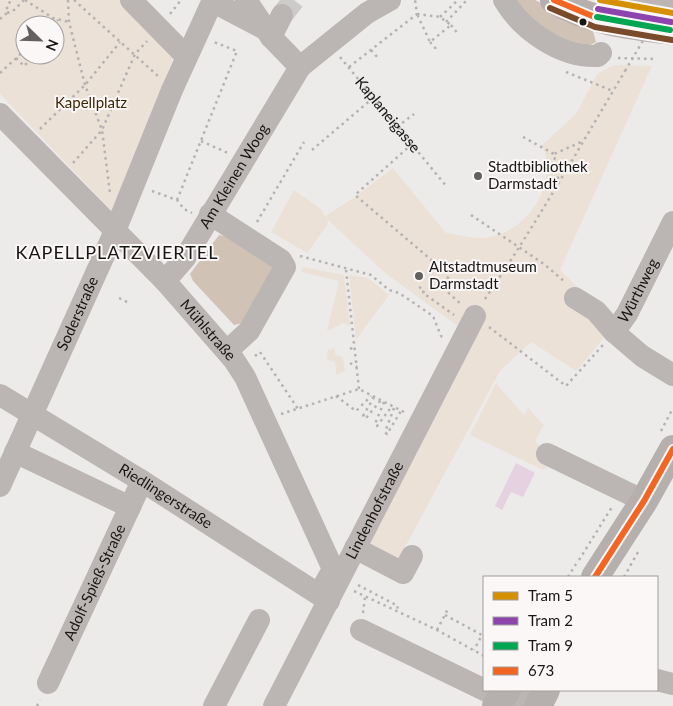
<svg xmlns="http://www.w3.org/2000/svg" width="673" height="706" font-family="Lato,sans-serif">
  <rect width="100%" height="100%" fill="#edebea"/>
  <path fill="#ebe1d7" fill-rule="evenodd" d="M0,0H121L174,56L112,211L0,94ZM25,25H55V55H25Z
    M614,65L652,66L560,270L616,324L576,371L531,342L500,371L397,562L363,545L467,333L385,273L327,219L328,224L307,253L271,232L294,190L321,209L325,216L355,197L393,168L446,233C457,234 470,238 481,238C518,237 549,200 547,164C547,158 544,151 542,145L576,114L597,74Z
    M303,267L344,275L350,326L344,323L327,331L339,281L301,272Z
    M349,275L368,278L389,295L356,340Z
    M335,348V354L343,358L345,371L336,375L335,362L326,359L328,350Z
    M496,383L524,415L528,408L544,425L535,441L553,462L543,470L470,435Z"/>
  <path fill="#d0c3b5" d="M513,0H535L593,31L596,42L584,48L542,28Z
    M219,235L233,238L277,264L248,322L234,325L193,281L190,274Z"/>
  <path fill="#e6d1e0" d="M516,463L535,473L523,497L511,492L502,510L495,506Z"/>
  <g fill="none" stroke-linecap="round" stroke-linejoin="round">
    <path stroke="#cdcbca" stroke-width="22" stroke-dasharray="22 11" stroke-linecap="butt" d="M282,15L294,0"/>
    <g stroke="#b5b2b1" stroke-width="2.5" stroke-dasharray="2.5 4" stroke-linecap="butt">
      <path d="M25,0L53,18L69,22"/>
      <path d="M68,0L69,22L85,85L102,130L110,193"/>
      <path d="M74,0L158,76"/>
      <path d="M7,13L13,11L24,0"/>
      <path d="M170,14L181,0"/>
      <path d="M417,14L440,17L451,25L430,42Z"/>
      <path d="M440,17L458,0"/>
      <path d="M0,19L7,13V5L12,0"/>
      <path d="M446,22L467,0"/>
      <path d="M52,25L58,20"/>
      <path d="M451,25L458,34"/>
      <path d="M430,42L438,51"/>
      <path d="M371,50L378,58"/>
      <path id="s1" d="M340,57L447,187"/>
      <path d="M16,58L24,66L35,55"/>
      <path d="M618,58L656,59"/>
      <path d="M349,67L417,14L415,0"/>
      <path d="M566,72L613,91"/>
      <path d="M0,73L25,50"/>
      <path d="M397,127L414,114"/>
      <path d="M40,129L85,85L120,42"/>
      <path d="M523,137L554,154"/>
      <path d="M201,141L228,153"/>
      <path d="M412,144L355,195L449,275L443,288L462,305"/>
      <path d="M312,150L373,98"/>
      <path d="M73,163L102,130L135,54L147,41"/>
      <path d="M558,179L554,154L581,142"/>
      <path d="M152,191L177,200L184,209L192,213"/>
      <path d="M177,200L237,51L214,42"/>
      <path d="M471,215L544,264L565,282"/>
      <path d="M257,222L304,142"/>
      <path d="M300,256L371,275L389,290L399,293L433,316L441,336L444,338"/>
      <path d="M346,270L359,389"/>
      <path d="M419,287L424,290L423,293L454,315"/>
      <path d="M119,298L129,303"/>
      <path d="M485,299C535,226 579,148 625,71"/>
      <path d="M489,327L566,386L603,345"/>
      <path d="M350,348L355,350"/>
      <path d="M255,356L260,352L298,409"/>
      <path d="M350,363L357,367"/>
      <path d="M336,396L356,411L371,396"/>
      <path d="M374,397L363,416L366,418L381,400"/>
      <path d="M384,402L375,424L377,426L392,406"/>
      <path d="M394,408L385,432L387,434L401,411"/>
      <path d="M281,414L359,389L404,412"/>
      <path d="M661,431L673,408"/>
      <path d="M579,560L612,507"/>
      <path d="M568,577L576,564"/>
      <path d="M624,577L638,552"/>
      <path d="M358,585L398,606L396,612"/>
      <path d="M354,591L437,630L484,656"/>
      <path d="M363,613L365,597"/>
      <path d="M445,615L482,635L474,650"/>
      <path d="M437,630L448,609"/>
      <path d="M37,706L40,700"/>
    </g>
    <g stroke="#bbb6b4" stroke-width="22">
      <path d="M131,0L186,56"/>
      <path d="M246,0L271,37L300,67"/>
      <path d="M504,0C522,31 562,58 598,56L601,53"/>
      <path d="M615,0L673,10"/>
      <path d="M223,7L265,29"/>
      <path d="M271,37L282,15"/>
      <path id="s2" d="M0,114L165,281L234,360L245,377L333,569L319,594"/>
      <path d="M210,214L281,260L285,267L249,331L227,351"/>
      <path id="s3" d="M165,281L185,258L300,67L367,13L390,0"/>
      <path d="M575,298L596,311L614,332L642,356L673,375"/>
      <path id="s4" d="M614,332L627,314L673,222"/>
      <path id="s5" d="M0,395L142,481L329,601"/>
      <path d="M15,452L130,507"/>
      <path d="M547,454L644,501"/>
      <path id="s6" d="M0,486L115,231L172,90L213,0"/>
      <path d="M355,548L403,573L412,556"/>
      <path d="M361,630L501,698"/>
      <path d="M657,680L673,684"/>
      <path id="s7" d="M48,683L142,481"/>
      <path d="M214,706L259,620"/>
      <path id="s8" d="M274,706L475,316"/>
      <path d="M517,706L527,690"/>
    </g>
    <path stroke="#b5afad" stroke-width="28" d="M554,0C591,22 631,26 673,31
      M595,577L644,501L673,449
      M496,706L507,690
      M538,706L546,690"/>
    <path stroke="#b5b2b1" stroke-width="2.5" stroke-dasharray="2.5 4" stroke-linecap="butt" d="M625,71L667,0"/>
    <g stroke="#fcf7f7" stroke-width="10">
      <path id="bus-1" d="M554,0L597,18L673,31
        M595,577L644,501L673,449"/>
    </g>
    <g stroke="#fcf7f7" stroke-width="10">
      <path id="bus-2" d="M550,8L595,27L672,40"/>
    </g>
    <use href="#bus-1" stroke="#f26522" stroke-width="6"/>
    <use href="#bus-2" stroke="#7a4b2a" stroke-width="6"/>
    <g stroke="#fcf7f7" stroke-width="10">
      <path id="tram-1" d="M600,0L673,13"/>
    </g>
    <g stroke="#fcf7f7" stroke-width="10">
      <path id="tram-2" d="M598,9L671,22"/>
    </g>
    <g stroke="#fcf7f7" stroke-width="10">
      <path id="tram-3" d="M597,17L670,30"/>
    </g>
    <use href="#tram-1" stroke="#d59003" stroke-width="6"/>
    <use href="#tram-2" stroke="#8e44ad" stroke-width="6"/>
    <use href="#tram-3" stroke="#00a651" stroke-width="6"/>
  </g>
  <circle fill="#171615" stroke="#fcf7f7" stroke-width="2" cx="583" cy="22" r="4.5"/>
  <g fill="#626160" stroke="#fcf7f7" stroke-width="2">
    <circle cx="478" cy="176" r="5"/>
    <circle cx="419" cy="276" r="5"/>
  </g>
  <g text-anchor="middle" stroke-width="4" stroke-linejoin="round" paint-order="stroke">
    <g font-size="15" fill="#3e2604" stroke="#fcf7f7">
      <text x="91" y="108">Kapellplatz</text>
    </g>
    <g font-size="15" fill="#171615" stroke="#fcf7f7">
      <text dy="5" stroke="none"><textPath href="#s1" startOffset="75">Kaplaneigasse</textPath></text>
      <text dy="5" stroke="none"><textPath href="#s3" startOffset="126">Am Kleinen Woog</textPath></text>
      <text dy="5" stroke="none"><textPath href="#s4" startOffset="48">Würthweg</textPath></text>
      <text dy="5" stroke="none"><textPath href="#s6" startOffset="189">Soderstraße</textPath></text>
      <text dy="5" stroke="none"><textPath href="#s2" startOffset="300">Mühlstraße</textPath></text>
      <text dy="5" stroke="none"><textPath href="#s5" startOffset="194">Riedlingerstraße</textPath></text>
      <text dy="5" stroke="none"><textPath href="#s8" startOffset="220">Lindenhofstraße</textPath></text>
      <text dy="5" stroke="none"><textPath href="#s7" startOffset="111">Adolf-Spieß-Straße</textPath></text>
    </g>
    <g font-size="15" fill="#171615" stroke="#fcf7f7" text-anchor="start">
      <text x="488" y="172">Stadtbibliothek<tspan x="488" dy="17">Darmstadt</tspan></text>
      <text x="429" y="272">Altstadtmuseum<tspan x="429" dy="17">Darmstadt</tspan></text>
    </g>
    <g font-size="18" letter-spacing="1" fill="#171615" stroke="#fcf7f7">
      <text x="117" y="259">KAPELLPLATZVIERTEL</text>
    </g>
  </g>
  <rect x="483" y="576" width="175" height="115" fill="#fcf7f7" stroke="#a09d9d"/>
  <rect x="493" y="592" width="25" height="8" fill="#d59003" stroke="#a09d9d"/>
  <text x="528" y="601" font-size="15" fill="#171615">Tram 5</text>
  <rect x="493" y="617" width="25" height="8" fill="#8e44ad" stroke="#a09d9d"/>
  <text x="528" y="626" font-size="15" fill="#171615">Tram 2</text>
  <rect x="493" y="642" width="25" height="8" fill="#00a651" stroke="#a09d9d"/>
  <text x="528" y="651" font-size="15" fill="#171615">Tram 9</text>
  <rect x="493" y="667" width="25" height="8" fill="#f26522" stroke="#a09d9d"/>
  <text x="528" y="676" font-size="15" fill="#171615">673</text>
  <g transform="translate(40 40) rotate(113)"><circle r="24" fill="#fcf7f7" stroke="#a09d9d"/>
  <path d="M0-4L9 19L0 12L-9 19Z" fill="#626160"/>
  <text y="-8" font-size="14" font-weight="bold" text-anchor="middle" fill="#171615">N</text>
  </g>
</svg>
